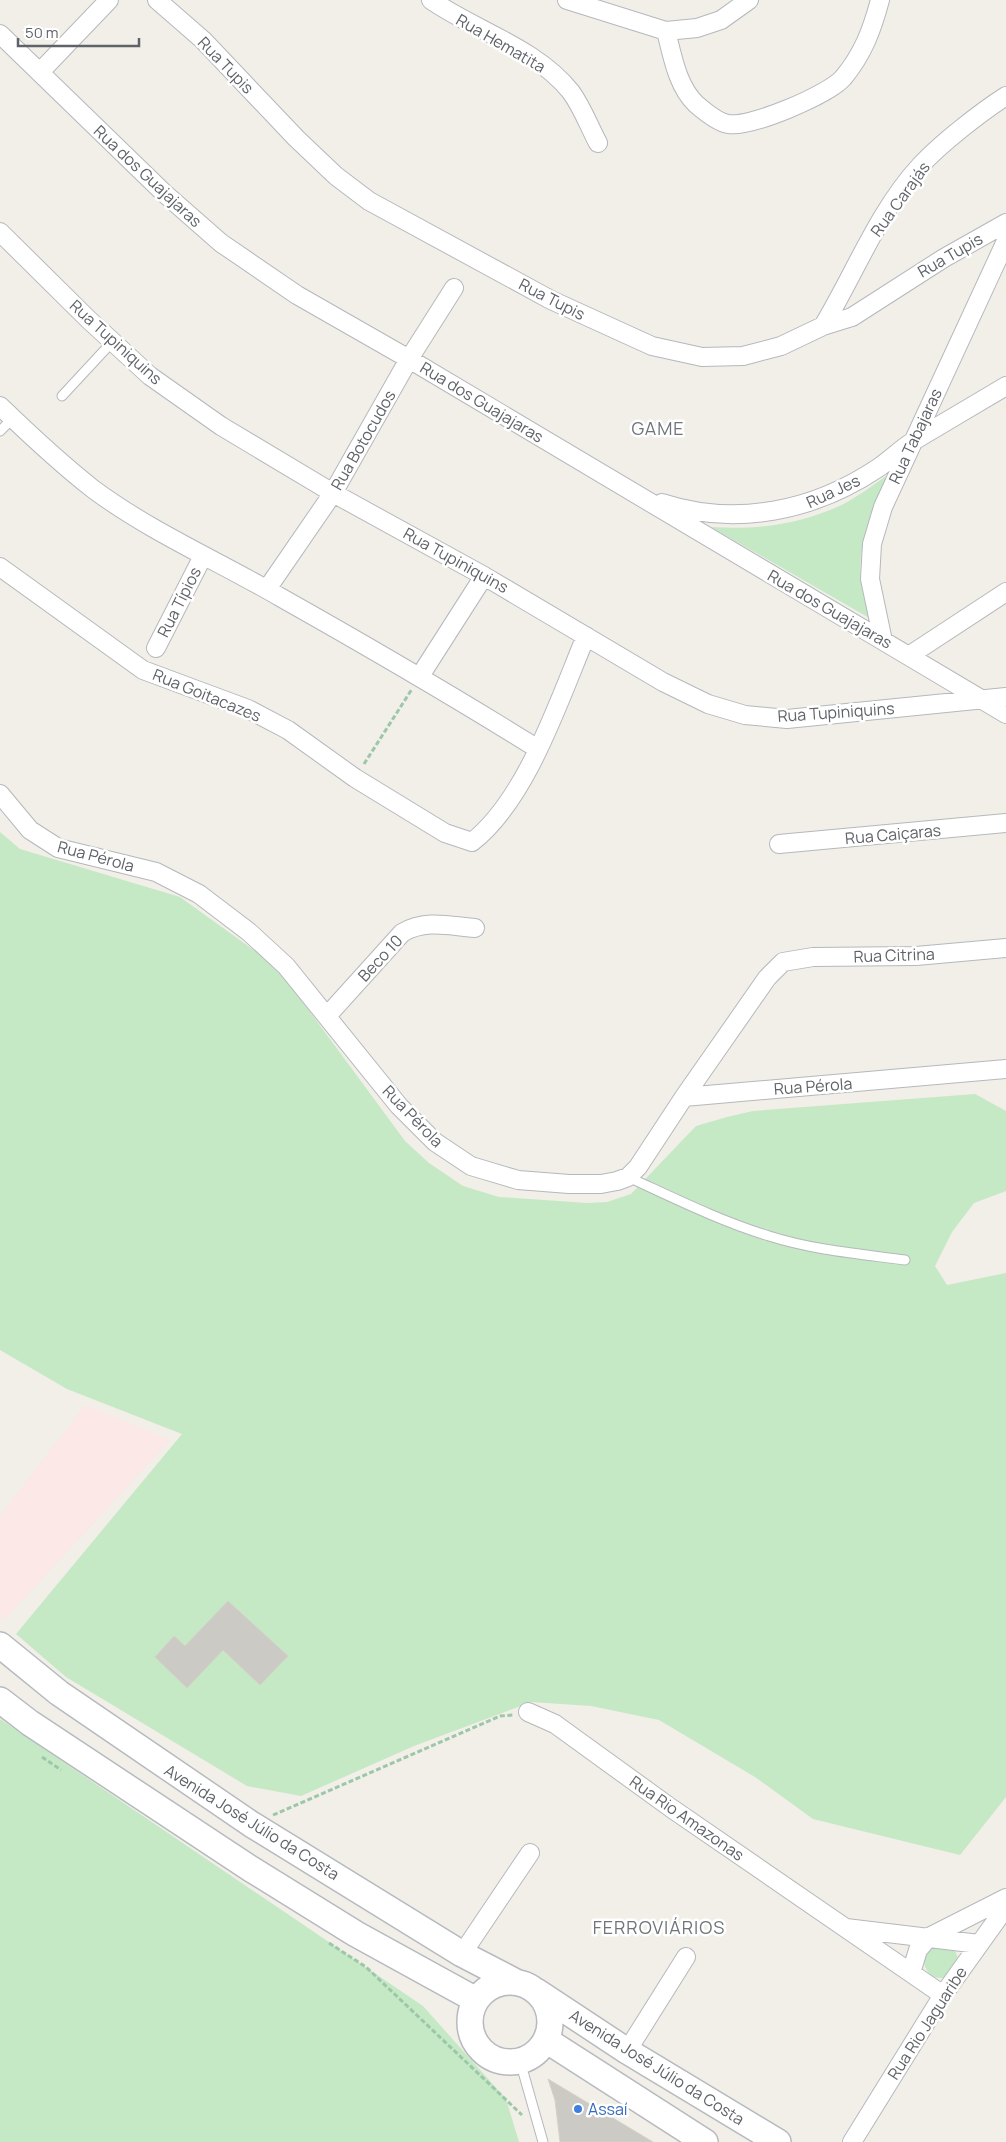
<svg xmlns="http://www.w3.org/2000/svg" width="1006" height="2142" font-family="Manrope,sans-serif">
  <rect width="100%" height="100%" fill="#f1efe8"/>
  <path fill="#fce8e6" d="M85,1405L170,1440L4,1620L0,1616V1516Z"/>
  <path fill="#c5e8c5" d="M897,469C867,522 847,558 871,619L711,527C754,530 795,525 835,508C857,499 877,481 897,469Z
    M0,832L20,849L180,897L255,951L285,978L405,1141L429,1163L463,1186L499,1197L587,1203L607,1202L631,1194L696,1126L727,1117L753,1111L975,1094L1006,1111V1191L974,1203L952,1232L935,1266L947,1285L1006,1273V1797L960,1855L813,1819L755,1777L659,1720L591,1706L531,1702L414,1746L301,1796L247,1786L66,1677L16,1634L182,1434L67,1389L0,1350Z
    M0,1719L423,2006L506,2099L519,2142H0Z
    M924 1961a17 17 0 1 1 34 0a17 17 0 1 1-34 0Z"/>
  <path fill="#cccac5" stroke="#d6d1c6" d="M228,1601L288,1656L260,1685L223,1650L187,1688L155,1657L174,1636L185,1646Z
    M548,2079L653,2142H560L555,2100Z"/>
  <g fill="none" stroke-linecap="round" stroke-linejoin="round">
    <g stroke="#b5b8bc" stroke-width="11">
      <path id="lane" d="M62,396L113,341
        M0,431L13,418
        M628,1177C674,1198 720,1221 769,1236C813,1250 860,1254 905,1260
        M520,2061L543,2142"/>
    </g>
    <g stroke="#b5b8bc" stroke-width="20">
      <path id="street" d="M157,0L203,40L296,138L336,176L369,201L551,300L652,346L702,357L743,356L781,346L823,326L852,317L944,258L1006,223
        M431,0C476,31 536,48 571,92C582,107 589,126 598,143
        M567,0L666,31L697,28L721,20L749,0
        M666,31C672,54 677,86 696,104C704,111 717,122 728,124C750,128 828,95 843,78C863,54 872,30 880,0
        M0,34L164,193L221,243L297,295L409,359L1006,714
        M40,72L109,0
        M0,232L89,320L150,376L221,426L333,493L484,576L663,682L708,704L745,715L787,719L1006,697
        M823,326C854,275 879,210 920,166C940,144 981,112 1006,96
        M0,406C30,435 60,463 93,489C151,532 218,561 280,597C367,646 453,696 538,749
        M662,503C736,527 814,511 878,468C891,459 902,448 915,440C945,422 976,404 1006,386
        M0,567L143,670L248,709L288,730L355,778L445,833L472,842C527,799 559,700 586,636
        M267,589L333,493L409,359L454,288
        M883,641L870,579L872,544L883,507L1006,241
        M156,648L203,556
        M910,655L1006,592
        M420,676L484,576
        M0,794L30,830L58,848L156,872L199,894L249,932L286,966L399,1106L435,1142L471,1166L518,1180L569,1184H601L617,1181L628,1177L638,1167L684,1097L1006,1069
        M779,844L1006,823
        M327,1016L402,933C425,919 450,926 475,928
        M684,1097L767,978L783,962L813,957L916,956L1006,948
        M528,1712L555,1724L671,1808L943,1995
        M846,1928L979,1944
        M462,1954L530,1853
        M911,1973L918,1950L929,1937L1006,1898
        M627,2051L686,1957
        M852,2142L943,1995L1006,1907"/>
    </g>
    <g stroke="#b6babf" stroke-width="28">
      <path id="secondary" d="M0,1645L59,1693L251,1824L462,1954L516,1982
        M0,1700L30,1723L251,1869L356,1934L476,2000
        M470 2022a40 40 0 1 1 80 0a40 40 0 1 1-80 0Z
        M536,1991L627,2051L778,2142
        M546,2040L705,2142"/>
    </g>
    <path stroke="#9cc7a9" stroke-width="3" stroke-dasharray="5 2.5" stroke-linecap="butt" d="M364,764L412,689
      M42,1757L61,1770
      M273,1815L500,1716L513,1715
      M329,1943L366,1967L522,2115"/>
    <use href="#lane" stroke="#fff" stroke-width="9"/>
    <use href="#street" stroke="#fff" stroke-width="18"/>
    <use href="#secondary" stroke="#fff" stroke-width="25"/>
  </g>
  <circle fill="#3f7fe0" stroke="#fff" stroke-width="2" cx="578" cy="2109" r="5"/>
  <g text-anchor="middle" stroke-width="5" stroke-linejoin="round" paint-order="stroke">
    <g font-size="16" fill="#5f6368" stroke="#fff">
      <text transform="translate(501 43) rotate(30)" y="6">Rua Hematita</text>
      <text transform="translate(226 65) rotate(46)" y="6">Rua Tupis</text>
      <text transform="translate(148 176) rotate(43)" y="6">Rua dos Guajajaras</text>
      <text transform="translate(900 199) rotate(-54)" y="6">Rua Carajás</text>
      <text transform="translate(950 255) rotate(-30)" y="6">Rua Tupis</text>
      <text transform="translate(552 299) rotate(27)" y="6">Rua Tupis</text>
      <text transform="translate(116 342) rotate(42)" y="6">Rua Tupiniquins</text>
      <text transform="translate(482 402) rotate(31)" y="6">Rua dos Guajajaras</text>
      <text transform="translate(915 436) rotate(-65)" y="6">Rua Tabajaras</text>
      <text transform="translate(363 440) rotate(-60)" y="6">Rua Botocudos</text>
      <text transform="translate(833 491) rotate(-25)" y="6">Rua Jes</text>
      <text transform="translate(456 560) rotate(29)" y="6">Rua Tupiniquins</text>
      <text transform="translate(179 602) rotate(-63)" y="6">Rua Típios</text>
      <text transform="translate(830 609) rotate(30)" y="6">Rua dos Guajajaras</text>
      <text transform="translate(207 695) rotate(22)" y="6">Rua Goitacazes</text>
      <text transform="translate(836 712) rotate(-4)" y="6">Rua Tupiniquins</text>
      <text transform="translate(893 834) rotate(-5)" y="6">Rua Caiçaras</text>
      <text transform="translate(96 856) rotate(15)" y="6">Rua Pérola</text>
      <text transform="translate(894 955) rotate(-2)" y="6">Rua Citrina</text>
      <text transform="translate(380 958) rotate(-47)" y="6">Beco 10</text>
      <text transform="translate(813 1086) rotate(-4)" y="6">Rua Pérola</text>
      <text transform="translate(413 1116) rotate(46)" y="6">Rua Pérola</text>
      <text transform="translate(687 1818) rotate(35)" y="6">Rua Rio Amazonas</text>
      <text transform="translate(252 1822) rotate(32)" y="6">Avenida José Júlio da Costa</text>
      <text transform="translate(927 2023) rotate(-57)" y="6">Rua Rio Jaguaribe</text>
      <text transform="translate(657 2067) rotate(32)" y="6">Avenida José Júlio da Costa</text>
    </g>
    <g font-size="16" fill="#366cbe" stroke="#fff" text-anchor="start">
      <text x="588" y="2115">Assaí</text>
    </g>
    <g font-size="18" letter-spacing="1" fill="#70757a" stroke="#fff">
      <text x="658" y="435">GAME</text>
      <text x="659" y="1934">FERROVIÁRIOS</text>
    </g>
  </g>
  <path d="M18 38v8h121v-8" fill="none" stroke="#5f6368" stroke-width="2.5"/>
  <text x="25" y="38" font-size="15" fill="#5f6368" stroke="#ffffff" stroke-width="4" paint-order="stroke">50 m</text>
</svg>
